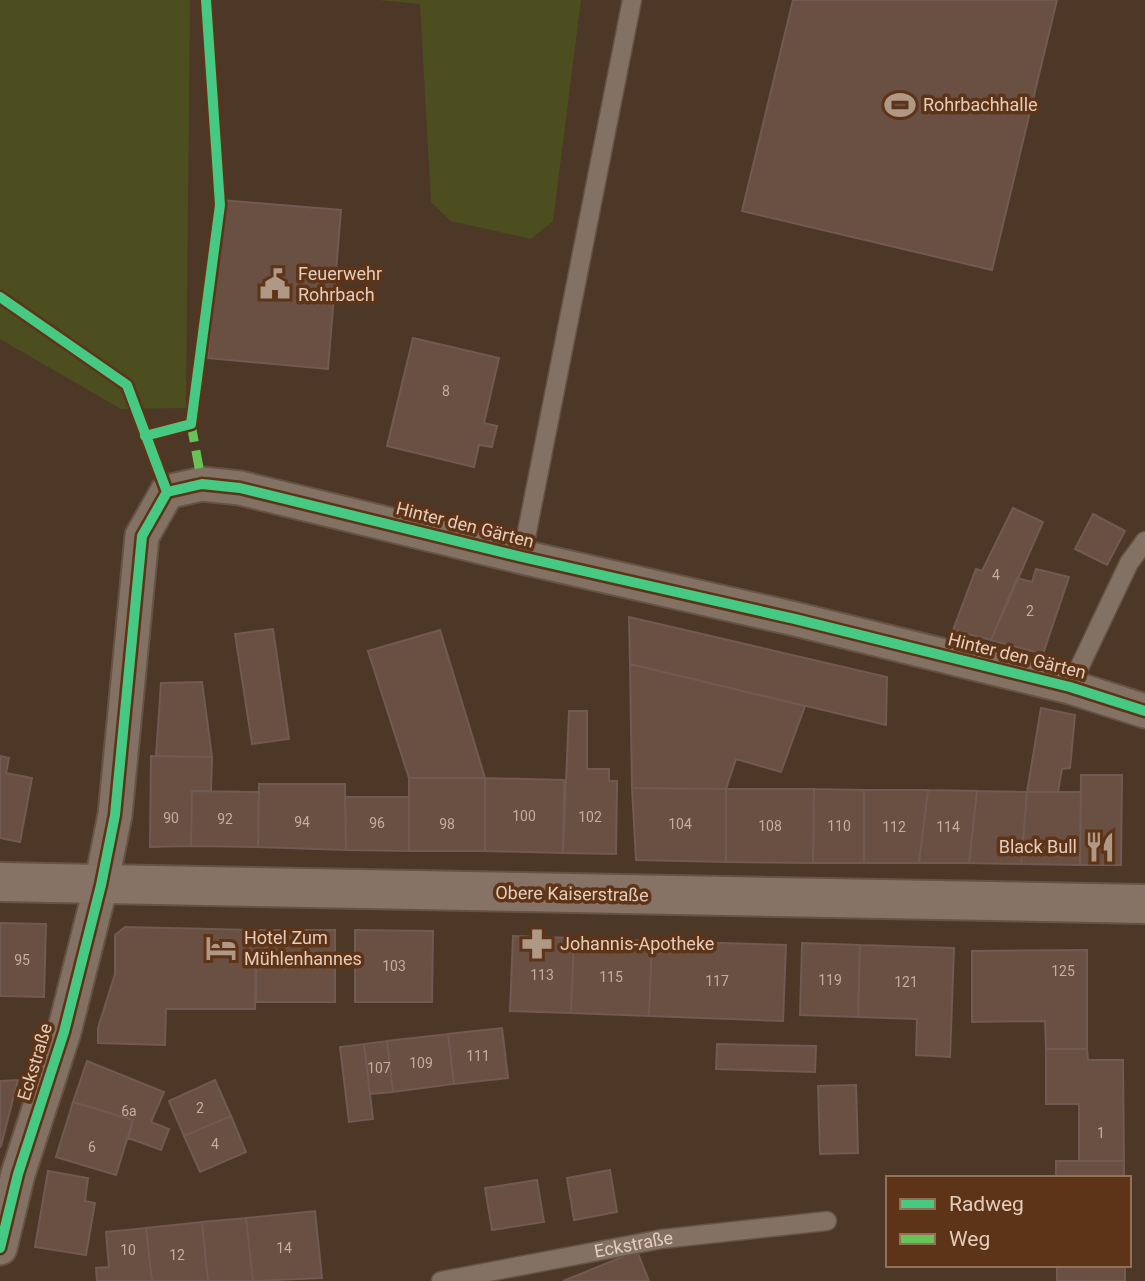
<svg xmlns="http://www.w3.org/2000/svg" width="1145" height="1281" font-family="Roboto,sans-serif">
  <rect width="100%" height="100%" fill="#4d3727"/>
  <path fill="#4d4e20" d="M0,0H190L186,408L121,409L0,339Z
    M378,0H581L553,221L531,239L451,221L431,202L420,4Z"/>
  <path fill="#6a4f43" stroke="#705b52" stroke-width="2" d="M793,0H1057L992,270L742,211Z
    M221,200L341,210L328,369L208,358Z
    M413,338L499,358L484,423L497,426L492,447L479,445L474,467L387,446Z
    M1013,508L1043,522L991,640L953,630L976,569L982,571Z
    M1093,514L1125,531L1107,565L1075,549Z
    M1036,569L1069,577L1043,654L991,640L1017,578L1032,582Z
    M629,617L887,677L886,725L630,664Z
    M273,629L289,739L252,744L235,634Z
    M440,630L485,778H409L368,651Z
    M630,664L805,706L781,772L736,759L726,789L632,788Z
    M202,682L212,757L156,756L161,683Z
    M1041,708L1075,715L1070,768L1062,769L1058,792H1027Z
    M569,711H587V769H609V781H617L616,854L563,853Z
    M0,756L9,758L6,773L32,778L20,842L0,838Z
    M151,756L212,757L211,791H192L191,846L150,847Z
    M1081,775H1122L1121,865H1080Z
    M409,778H485V851H409Z
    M485,778L564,780L563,853L485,851Z
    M259,784H345L346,850L258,847Z
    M632,788L726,789V862L636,860Z
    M726,789H814L813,863L726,862Z
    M814,789L864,790V863H813Z
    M864,790H928L919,863H864Z
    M928,790L977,791L969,863H919Z
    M192,791L259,792L258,847L191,846Z
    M977,791L1027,792L1021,864L969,863Z
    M1027,792H1081L1080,865L1021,864Z
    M345,797H409V851L346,850Z
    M0,923L46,924L44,997L0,996Z
    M125,927L256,930L255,1009H166L165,1045L98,1043V1028L115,974V935Z
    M256,930H335V1002H256Z
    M355,930L433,931L432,1002H355Z
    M513,936L574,938L571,1013L510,1011Z
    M574,938L652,941L649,1016L571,1013Z
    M652,941L786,945L783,1021L649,1016Z
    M802,943L860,945L858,1017L800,1015Z
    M860,945L954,948L950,1057L916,1055L917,1019L858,1017Z
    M1087,950V1049H1046L1045,1021L972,1022V951Z
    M502,1028L508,1078L454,1084L448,1034Z
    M448,1034L454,1084L393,1092L387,1041Z
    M387,1041L393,1092L370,1094L364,1044Z
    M364,1044L373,1119L349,1122L340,1047Z
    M717,1044L816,1046L815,1072L716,1069Z
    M1046,1049H1087L1088,1060H1123L1124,1161H1079V1104H1046Z
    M87,1061L164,1092L151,1122L169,1129L161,1150L128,1138L133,1120L73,1102Z
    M18,1080L1,1146L0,1147V1081Z
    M215,1080L231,1116L184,1136L169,1101Z
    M856,1085L858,1153L820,1154L818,1086Z
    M73,1102L133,1120L116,1175L56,1157Z
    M231,1116L246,1152L200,1172L184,1136Z
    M1056,1161H1124V1178H1056Z
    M610,1170L617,1212L574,1220L567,1178Z
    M48,1171L88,1178L85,1201L95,1203L86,1255L35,1247Z
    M537,1180L544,1222L492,1230L485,1188Z
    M315,1211L322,1278L253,1281L246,1218Z
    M246,1218L253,1281H208L202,1222Z
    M202,1222L208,1281H152L146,1228Z
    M146,1228L152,1281H97L96,1268L109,1267L106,1232Z
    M637,1251L649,1281H563Z
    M1057,1265H1125V1281H1057Z"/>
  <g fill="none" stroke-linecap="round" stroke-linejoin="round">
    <g stroke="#665346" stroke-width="21">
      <g id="service">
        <path d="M522,557L632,0"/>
        <path d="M1070,687L1129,563L1145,541"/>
        <path id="s1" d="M441,1281L662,1239L827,1221"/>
      </g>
    </g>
    <g stroke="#665346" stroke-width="37">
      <path id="minor" d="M0,1248L18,1174L64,1032L101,885L115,815L142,536L167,492L202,484L240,488L522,557L795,619L1070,687L1145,711"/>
    </g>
    <g stroke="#665346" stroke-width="42">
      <path id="secondary" d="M0,882L1145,904"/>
    </g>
    <use href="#service" stroke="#837164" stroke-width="18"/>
    <use href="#minor" stroke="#837164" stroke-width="33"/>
    <use href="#secondary" stroke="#867365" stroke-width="38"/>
    <path stroke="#66c356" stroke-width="9" stroke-dasharray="18 9" stroke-linecap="butt" d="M191,424L202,484"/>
    <g stroke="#5d3417" stroke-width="15">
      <path id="cycleway" d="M0,297L127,385L167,492
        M145,436L191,424L220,205L206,0
        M0,1248L18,1174L64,1032L101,885L115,815L142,536L167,492L202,484L240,488L522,557L795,619L1070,687L1145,711"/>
    </g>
    <use href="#cycleway" stroke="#46c982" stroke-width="10"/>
  </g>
  <defs>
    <g id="stadium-bare" transform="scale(2.415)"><path d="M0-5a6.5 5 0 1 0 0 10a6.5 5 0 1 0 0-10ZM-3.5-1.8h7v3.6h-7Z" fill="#b09887" stroke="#5d3417" stroke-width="2.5" paint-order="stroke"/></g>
    <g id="civic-bare" transform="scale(2.415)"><path d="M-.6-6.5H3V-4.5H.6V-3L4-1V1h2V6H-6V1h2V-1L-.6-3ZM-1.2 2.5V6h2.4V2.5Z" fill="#b09887" stroke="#5d3417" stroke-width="2.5" paint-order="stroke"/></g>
    <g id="restaurant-bare" transform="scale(2.415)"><path d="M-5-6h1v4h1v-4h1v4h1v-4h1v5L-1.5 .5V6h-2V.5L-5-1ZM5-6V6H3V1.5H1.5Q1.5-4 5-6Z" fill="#b09887" stroke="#5d3417" stroke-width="2.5" paint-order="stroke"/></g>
    <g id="pharmacy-bare" transform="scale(2.415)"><path d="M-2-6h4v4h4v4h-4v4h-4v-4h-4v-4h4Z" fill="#b09887" stroke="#5d3417" stroke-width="2.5" paint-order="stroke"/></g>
    <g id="hotel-bare" transform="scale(2.415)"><path d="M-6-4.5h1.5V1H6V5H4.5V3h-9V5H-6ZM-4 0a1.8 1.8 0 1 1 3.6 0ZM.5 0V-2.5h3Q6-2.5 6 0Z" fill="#b09887" stroke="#5d3417" stroke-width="2.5" paint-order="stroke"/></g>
  </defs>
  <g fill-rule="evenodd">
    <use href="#stadium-bare" x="900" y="105"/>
    <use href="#civic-bare" x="275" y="284"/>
    <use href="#restaurant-bare" x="1100" y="847"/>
    <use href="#pharmacy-bare" x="537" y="944"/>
    <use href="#hotel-bare" x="221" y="948"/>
  </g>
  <g text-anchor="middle" stroke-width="7" stroke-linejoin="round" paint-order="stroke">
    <g font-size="14" fill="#c6ad9d">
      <text x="446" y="396">8</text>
      <text x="996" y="580">4</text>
      <text x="1030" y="616">2</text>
      <text x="524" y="821">100</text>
      <text x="590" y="822">102</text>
      <text x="171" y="823">90</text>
      <text x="225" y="824">92</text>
      <text x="302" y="827">94</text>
      <text x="377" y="828">96</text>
      <text x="447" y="829">98</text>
      <text x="680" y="829">104</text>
      <text x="770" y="831">108</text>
      <text x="839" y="831">110</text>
      <text x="894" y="832">112</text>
      <text x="948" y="832">114</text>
      <text x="22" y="965">95</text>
      <text x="394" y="971">103</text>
      <text x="1063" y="976">125</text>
      <text x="542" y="980">113</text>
      <text x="611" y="982">115</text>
      <text x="830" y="985">119</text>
      <text x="717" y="986">117</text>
      <text x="906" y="987">121</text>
      <text x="478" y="1061">111</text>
      <text x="421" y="1068">109</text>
      <text x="379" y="1073">107</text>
      <text x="200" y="1113">2</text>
      <text x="129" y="1116">6a</text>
      <text x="1101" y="1138">1</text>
      <text x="215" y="1149">4</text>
      <text x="92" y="1152">6</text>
      <text x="284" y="1253">14</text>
      <text x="128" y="1255">10</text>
      <text x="177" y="1260">12</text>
    </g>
    <g font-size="18" fill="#e5ccbb" stroke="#5d3417" text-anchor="start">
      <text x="923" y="111">Rohrbachhalle</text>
      <text x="298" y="280">Feuerwehr<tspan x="298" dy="21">Rohrbach</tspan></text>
      <text x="1077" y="853" text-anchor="end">Black Bull</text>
      <text x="244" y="944">Hotel Zum<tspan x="244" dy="21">Mühlenhannes</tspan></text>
      <text x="560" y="950">Johannis-Apotheke</text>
    </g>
    <g font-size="18" fill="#e5ccbb" stroke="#5d3417">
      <text transform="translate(465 525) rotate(14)" y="6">Hinter den Gärten</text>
      <text transform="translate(1017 656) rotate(14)" y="6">Hinter den Gärten</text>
      <text transform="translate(572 894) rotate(1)" y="6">Obere Kaiserstraße</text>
      <text transform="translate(35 1062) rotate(-73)" y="6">Eckstraße</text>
      <text dy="6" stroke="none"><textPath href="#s1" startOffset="196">Eckstraße</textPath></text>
    </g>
  </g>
  <rect x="886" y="1176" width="245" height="91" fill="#5d3417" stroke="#937159" stroke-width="2"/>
  <rect x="900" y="1199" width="35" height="10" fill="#46c982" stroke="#937159" stroke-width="2"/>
  <text x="949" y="1211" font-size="21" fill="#e5ccbb">Radweg</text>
  <rect x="900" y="1234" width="35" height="10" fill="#66c356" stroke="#937159" stroke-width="2"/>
  <text x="949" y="1246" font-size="21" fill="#e5ccbb">Weg</text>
</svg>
